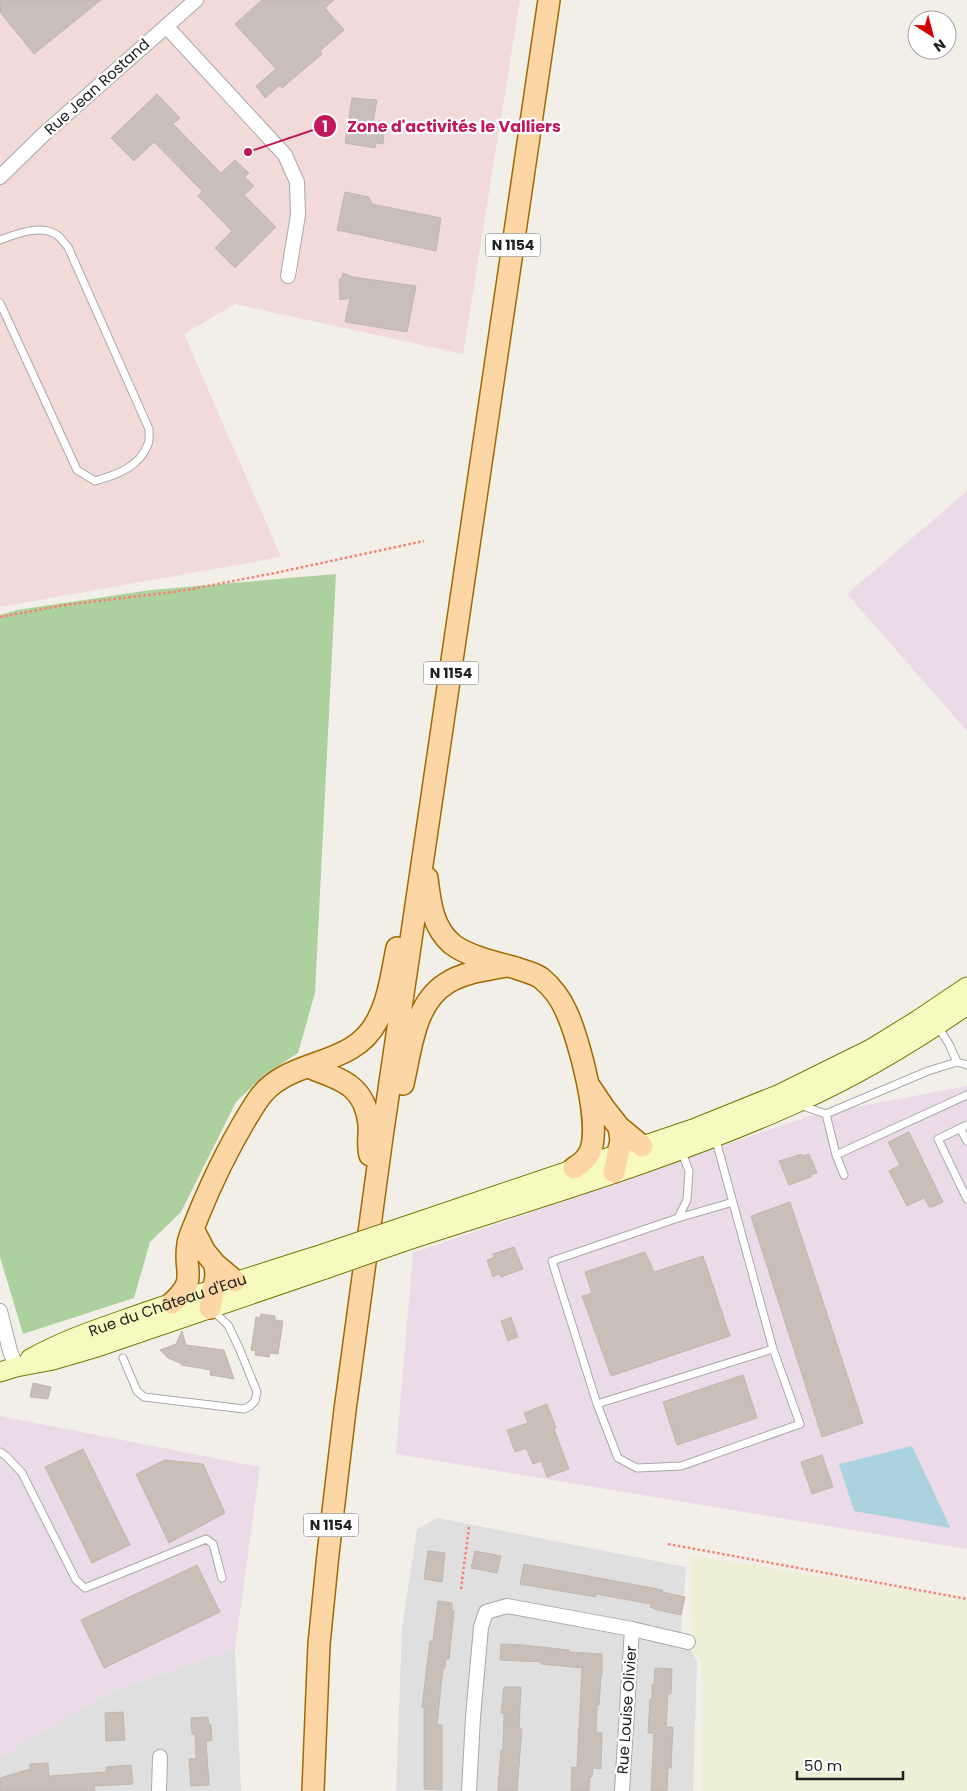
<svg xmlns="http://www.w3.org/2000/svg" width="967" height="1791" font-family="Poppins,sans-serif">
  <rect width="100%" height="100%" fill="#f2efe9"/>
  <path fill="#e0dfdf" d="M438,1518L686,1567L681,1630L697,1662L693,1791H396L402,1628L417,1529Z
    M235,1649L241,1791H0V1757L112,1691Z"/>
  <path fill="#f2dad9" d="M0,0H520L463,354L235,304L184,334L281,557L0,607Z"/>
  <path fill="#ebdbe8" d="M967,491V731L847,594Z
    M967,1086V1549L396,1454L413,1253L809,1116Z
    M0,1416L260,1467L235,1649L112,1691L0,1757Z"/>
  <path fill="#eef0d5" d="M690,1555L967,1600V1791H702V1677L700,1657L693,1654Z"/>
  <path fill="#add19e" d="M336,574L315,993L298,1053L264,1075L236,1102L181,1212L150,1242L134,1298L23,1334L0,1257V615L17,610L151,590Z"/>
  <path fill="#aad3df" d="M912,1446L950,1527V1528L854,1511L839,1464Z"/>
  <path fill="#c7bfb8" stroke="#c4b6ab" d="M0,0H101L34,54L0,12Z
    M262,0H334L325,8L344,30L320,51L322,54L282,88L280,85L265,98L256,86L276,69L235,24Z
    M157,94L180,118L173,124L221,173L235,160L249,173L245,177L254,186L244,195L276,227L235,268L215,248L232,231L198,196L202,191L154,142L134,161L111,138Z
    M352,98L377,100L373,123L385,125L383,144L376,143L375,148L345,143Z
    M345,192L369,197L372,204L441,218L436,251L337,230Z
    M343,273L353,277L416,286L407,332L345,322L350,298L340,300L339,279L341,280Z
    M909,1132L943,1202L930,1208L924,1198L907,1206L889,1171L900,1165L888,1142Z
    M802,1154L803,1156L809,1154L817,1173L811,1175V1177L789,1185L779,1161Z
    M790,1202L863,1423L822,1437L751,1216Z
    M514,1247L523,1269L501,1277L499,1274L493,1277L487,1260L494,1258L493,1254Z
    M645,1252L654,1272L703,1256L730,1336L611,1376L582,1296L592,1293L585,1272Z
    M261,1314L275,1316V1320L283,1321L278,1354L270,1353L269,1357L255,1355L256,1351L251,1350L256,1317L260,1318Z
    M511,1317L518,1337L508,1341L501,1321Z
    M182,1331L186,1345L224,1350L234,1379L210,1375L211,1370L181,1365L182,1364L168,1358L160,1350L176,1344Z
    M743,1375L757,1418L677,1445L663,1402Z
    M33,1383L51,1387L48,1399L30,1397Z
    M547,1404L556,1428L554,1429L569,1469L547,1477L541,1461L533,1464L526,1448L515,1452L507,1430L528,1423L524,1413Z
    M83,1449L130,1545L92,1563L45,1467Z
    M822,1455L833,1487L812,1494L801,1462Z
    M165,1460L203,1464L225,1513L169,1543L136,1474Z
    M428,1551L445,1553L442,1582L424,1579Z
    M475,1551L501,1556L497,1573L471,1568Z
    M524,1564L663,1590L662,1592L685,1597L681,1615L658,1610L650,1607L651,1604L596,1594V1597L520,1584Z
    M197,1565L220,1612L104,1668L81,1620Z
    M438,1601L452,1603V1611H454L449,1659H446L445,1668H443L437,1725H442V1790L424,1789V1707H422L430,1641H433Z
    M501,1644L523,1645L569,1650V1652L602,1654V1675H601L599,1705H597L596,1732L602,1733L601,1769L593,1768L592,1777L590,1776L589,1791H571L572,1767L577,1768L582,1668L541,1664V1662L500,1660Z
    M655,1668L672,1669L671,1694H668L666,1727H673L671,1768H668L667,1791H651L654,1733H648L650,1699H652V1685H654Z
    M504,1687H521L519,1729H522L517,1791H498L501,1750H503L504,1713H501Z
    M123,1712L125,1740L106,1741L105,1713Z
    M208,1717L209,1725H211L212,1741H206L209,1785L191,1786L189,1759H196L195,1734H192L191,1718Z
    M48,1763L49,1776L106,1772V1767L131,1765L133,1784L94,1786L95,1791H0V1778L30,1769V1764Z"/>
  <g fill="none" stroke-linecap="round" stroke-linejoin="round">
    <g stroke="#a9a9a9" stroke-width="9">
      <path id="lane" d="M0,240C16,234 40,224 57,235C61,238 64,243 68,247L149,429C149,433 150,440 148,444C140,467 116,475 95,481L77,470L0,303
        M937,1025L949,1044L957,1062L967,1065
        M800,1105L826,1114L928,1071L957,1062
        M826,1114L836,1155L967,1095
        M967,1125L938,1139L967,1199
        M960,1128L967,1141
        M693,1129L715,1137L773,1349L597,1404L552,1261L678,1218L687,1200L689,1171L681,1150Z
        M836,1155L844,1175
        M678,1218L733,1202
        M123,1358L137,1391L144,1397L244,1409L250,1406L255,1401L257,1392L239,1348L228,1325L212,1310
        M597,1404L618,1458L637,1468L681,1466L800,1424L773,1349
        M0,1452L6,1456L22,1473L76,1580L85,1588L206,1539L213,1544L222,1578"/>
    </g>
    <g stroke="#a9a9a9" stroke-width="16">
      <path id="street" d="M166,26L285,155L297,182L298,215L288,276
        M0,177L44,134L196,0
        M0,1311L10,1351L16,1367
        M159,1791L160,1757
        M469,1791L473,1717L481,1627L486,1612L507,1606L632,1629L688,1642
        M622,1791L632,1629"/>
    </g>
    <g stroke="#707d05" stroke-width="21">
      <g id="secondary">
        <path d="M403,1227L693,1129L780,1094L871,1049L918,1020L967,987"/>
        <path d="M402,1242C533,1199 667,1161 794,1104C855,1077 912,1043 967,1005"/>
        <path id="s1" d="M30,1359C67,1338 107,1326 146,1312C205,1292 264,1272 323,1254"/>
        <path d="M0,1372L16,1367L53,1360L94,1348L325,1269"/>
      </g>
    </g>
    <g stroke="#a06b00" stroke-width="24">
      <path id="primary" d="M427,878C430,902 432,927 452,944C467,956 497,963 516,968C524,971 534,973 541,978C551,986 561,999 566,1011C579,1038 602,1125 590,1152C586,1160 581,1164 574,1168
        M308,1067C339,1079 365,1084 369,1124C370,1134 367,1145 370,1155
        M403,1084C411,1050 414,1003 447,983C464,972 486,970 506,966
        M590,1087L604,1108L619,1127L642,1146
        M614,1172L621,1140L619,1127
        M193,1229L205,1252L215,1264L235,1281
        M172,1303C199,1279 183,1273 188,1244C189,1235 195,1225 198,1216C213,1179 235,1135 257,1101C286,1056 352,1070 377,1021C389,999 392,972 397,948
        M210,1308L216,1276L215,1264
        M313,1791L319,1644L328,1554L345,1410L382,1137L549,0"/>
    </g>
    <path stroke="#fa8072" stroke-width="2.5" stroke-dasharray="2.5 2.5" stroke-linecap="butt" d="M0,617L65,605L181,591L275,573L424,541
      M668,1544L967,1599
      M461,1589L469,1527"/>
    <use href="#lane" stroke="#fff" stroke-width="7"/>
    <use href="#street" stroke="#fff" stroke-width="14"/>
    <use href="#secondary" stroke="#f7fabf" stroke-width="19"/>
    <use href="#primary" stroke="#fcd6a4" stroke-width="21"/>
    <g stroke="#707d05" stroke-width="21" stroke-linecap="butt">
      <path id="secondary-bridge" d="M323,1254L403,1227
        M325,1269L402,1242"/>
    </g>
    <use href="#secondary-bridge" stroke="#f7fabf" stroke-width="19"/>
  </g>
  <g text-anchor="middle" stroke-width="4.5" stroke-linejoin="round" paint-order="stroke">
    <g fill="#fff" stroke="#646464" stroke-width="1">
      <rect x="485.5" y="233.5" width="55" height="23" rx="4"/>
      <rect x="423.5" y="661.5" width="55" height="23" rx="4"/>
      <rect x="303.5" y="1513.5" width="55" height="23" rx="4"/>
    </g>
    <g font-size="14" font-weight="bold" fill="#222">
      <text x="513" y="250">N 1154</text>
      <text x="451" y="678">N 1154</text>
      <text x="331" y="1530">N 1154</text>
    </g>
    <g font-size="15" fill="#222" stroke="#fff">
      <text transform="translate(97 87) rotate(-42)" y="5">Rue Jean Rostand</text>
      <text dy="5" stroke="none"><textPath href="#s1" startOffset="148">Rue du Château d'Eau</textPath></text>
      <text transform="translate(627 1710) rotate(-86)" y="5">Rue Louise Olivier</text>
    </g>
  </g>
  <path fill="none" stroke="#c2185b" stroke-width="2" d="M248 152L325 126"/>
  <g fill="#c2185b" stroke="#fff" stroke-width="2">
    <circle cx="248" cy="152" r="5"/>
    <circle cx="325" cy="126" r="12"/>
  </g>
  <g font-size="15" text-anchor="middle" font-weight="bold" fill="#fff">
    <text x="325" y="132">1</text>
  </g>
  <g font-size="16" text-anchor="middle" font-weight="bold" fill="#c2185b" stroke="#fff" stroke-width="4.5" stroke-linejoin="round" paint-order="stroke">
    <text x="454" y="132">Zone d'activités le Valliers</text>
  </g>
  <g transform="translate(932 35) rotate(144)"><circle r="24" fill="#ffffff" stroke="#a7a7a7"/>
  <path d="M0-4L9 19L0 12L-9 19Z" fill="#d40000"/>
  <text y="-8" font-size="14" font-weight="bold" text-anchor="middle" fill="#222222">N</text>
  </g>
  <path d="M797 1771v8h106v-8" fill="none" stroke="#222222" stroke-width="2.5"/>
  <text x="804" y="1771" font-size="15" fill="#222222" stroke="#ffffff" stroke-width="4" paint-order="stroke">50 m</text>
</svg>
